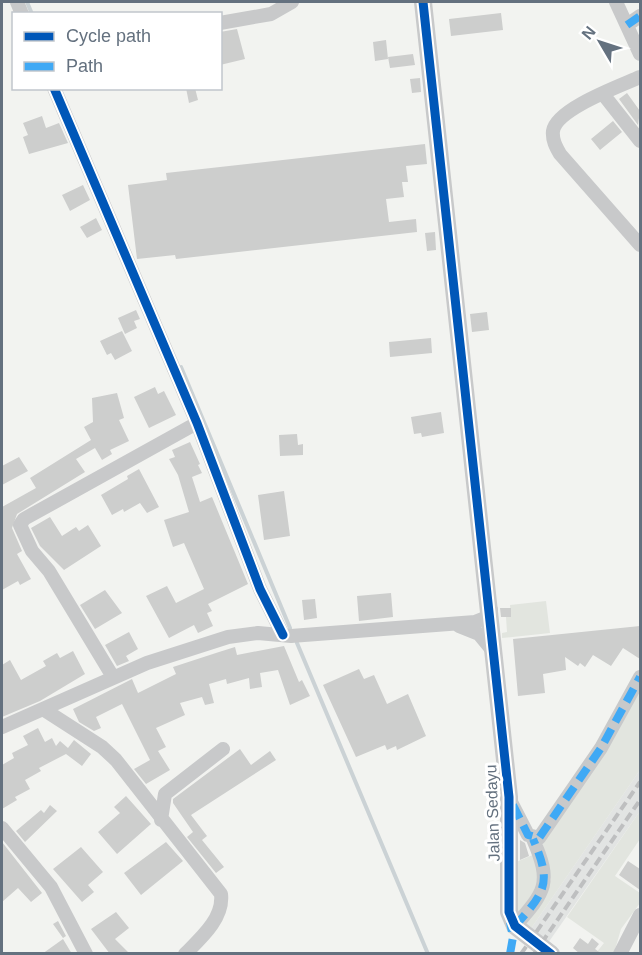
<svg xmlns="http://www.w3.org/2000/svg" width="642" height="955" font-family="Arial,sans-serif">
  <rect width="100%" height="100%" fill="#f2f3f0"/>
  <path fill="#e2e4e3" d="M640,770V811L548,943L530,930Z"/>
  <path fill="#e2e5df" d="M546,601L550,633L502,638V633L507,632L506,617H511L510,605Z
    M640,683V770L530,930L524,925L546,892L551,879L542,840Z
    M640,811V839L615,876L640,893V903L621,929L614,953H596L604,943L567,917Z
    M535,854C543,881 533,895 518,916L514,863Z"/>
  <g fill="none" stroke-linecap="round" stroke-linejoin="round">
    <path stroke="#cbd2d5" stroke-width="4" d="M27,2L32,14
      M181,367L290,628
      M297,643L428,954"/>
  </g>
  <path fill="#cdcecd" d="M501,13L503,30L451,36L449,19Z
    M237,29L245,59L220,65V32Z
    M386,40L388,59L375,61L373,42Z
    M413,54L415,65L390,68L388,57Z
    M420,78L421,92L412,93L410,79Z
    M186,88H195L198,100L189,103Z
    M627,93L640,111L638,125L619,99Z
    M42,116L46,128L59,123L68,143L29,154L23,137L28,135L23,123Z
    M613,121L622,132L600,150L591,139Z
    M425,144L427,164L406,166L408,182H402L404,197L386,199L389,222L416,219L417,232L176,259L175,255L137,259L128,185L167,180L166,173Z
    M83,185L90,200L70,211L62,195Z
    M96,218L102,230L87,238L80,227Z
    M435,232L436,250L427,251L425,233Z
    M136,310L140,319L134,321L137,328L125,334L118,318Z
    M487,312L489,330L472,332L470,314Z
    M122,331L132,351L115,360L111,353L107,355L100,341Z
    M431,338L432,353L390,357L389,342Z
    M155,387L158,394L164,391L176,415L149,428L134,397Z
    M117,393L124,418L119,420L129,441L110,450L112,454L102,460L95,448L76,459L85,472L17,514L12,528L22,551L17,554L31,579L20,585L18,581L2,590V507L36,488L30,478L91,440L84,427L93,422L92,398Z
    M441,412L444,433L422,437L421,433L414,434L411,417Z
    M297,434L298,445L303,444V455L280,456L279,435Z
    M190,442L200,464L198,465L202,473L192,477L200,502L212,497L248,584L208,604L212,611L207,613L213,626L198,633L194,625L169,638L146,596L167,586L176,603L204,589L184,543L173,547L164,520L189,512L178,475L169,459L175,457L172,450Z
    M19,457L28,471L2,485V466Z
    M139,469L159,507L147,513L140,503L124,512L123,509L112,515L101,495L128,479L127,476Z
    M284,491L290,536L264,540L258,495Z
    M50,517L62,536L76,527L79,531L88,525L101,546L64,570L40,546L31,528Z
    M105,590L122,613L95,629L80,605Z
    M391,593L393,617L359,621L357,596Z
    M315,599L317,618L304,620L302,600Z
    M500,608H511V617H501Z
    M640,626V659L623,648L611,666L593,655L585,667L580,663L578,666L565,657L566,670L543,674L545,693L518,696L513,639Z
    M129,632L138,649L126,656L129,661L117,666L105,645Z
    M284,646L299,682L302,680L310,696L290,705L278,670L260,673L262,687L250,689L249,678L227,684L226,679L209,684L214,703L205,705L202,697L180,703L185,715L156,728L166,747L158,751L170,770L146,784L134,769L150,760L122,704L96,717L101,728L94,731L79,722L73,709L132,679L138,693L176,674L173,667L219,652L235,647L237,655Z
    M73,651L85,674L40,701L2,717V665L10,660L21,680L46,666L43,661L57,653L60,658Z
    M359,669L364,679L374,675L387,704L408,694L426,736L397,750L396,746L387,750L385,745L356,757L323,685Z
    M38,728L45,742L52,738L56,746L60,741L68,748L74,740L91,754L82,766L66,754L39,768L41,771L25,780L30,789L15,797L17,800L2,809V765L14,758L12,753L28,745L23,736Z
    M240,749L251,765L270,751L276,760L191,815L207,836L202,840L224,867L216,873L187,837L193,832L173,803V799Z
    M126,796L151,824L117,854L98,832L120,813L114,807Z
    M50,805L57,811L25,842L16,831L41,810L44,813Z
    M520,840L525,843L529,856L520,860Z
    M2,842L42,893L31,902L18,888L2,902Z
    M166,842L183,861L141,895L124,873Z
    M81,847L103,872L88,885L94,892L82,902L53,869Z
    M628,861L640,869V890L619,875Z
    M116,912L129,928L115,939L130,954H110L91,929Z
    M58,921L66,936L63,938L53,924Z
    M580,938L588,944L592,938L599,944L595,949L602,954H580L573,948Z
    M63,939L72,954H42Z"/>
  <g fill="none" stroke-linecap="round" stroke-linejoin="round">
    <path stroke="#c8c9ca" stroke-width="14" d="M17,2L22,14
      M616,2L640,54
      M220,23L271,14L292,2
      M627,25L640,16
      M640,77C620,86 556,109 553,131C552,140 556,147 560,154L640,245
      M54,88L197,423L260,589L283,635
      M603,94L640,141
      M459,626L479,634L493,651
      M113,677L49,571L32,551L20,525L24,519L197,423
      M43,709L102,747L116,760L221,894C224,918 201,938 185,954
      M2,727L147,663L228,637L258,633L291,636L475,622L485,618L491,610
      M511,802L528,835L539,838L601,748L640,677
      M161,820L165,794L223,749
      M2,828L51,887L86,954
      M515,926C546,891 552,883 533,839
      M620,954L640,915"/>
    <path stroke="#c8c9ca" stroke-width="18" d="M423,2L509,797V912L515,926L551,954"/>
    <path stroke="#bebfc0" stroke-width="4" stroke-dasharray="9 4.5" stroke-linecap="butt" d="M521,954L640,782
      M534,954L640,800"/>
    <path stroke="#3fa9f5" stroke-width="8" stroke-dasharray="15 8" stroke-linecap="butt" d="M627,25L640,16
      M513,805L528,835L539,838L601,748L640,677
      M515,926C546,891 552,883 533,839
      M510,954L513,937L510,922"/>
    <g stroke="#fff" stroke-width="13">
      <path id="cycleway" d="M423,2L509,797V912L515,926L551,954
        M54,88L197,423L260,589L283,635"/>
    </g>
    <use href="#cycleway" stroke="#0057b8" stroke-width="9"/>
  </g>
  <g text-anchor="middle" stroke-width="6" stroke-linejoin="round" paint-order="stroke">
    <g font-size="16" fill="#64717f" stroke="#fff">
      <text transform="translate(492 813) rotate(-92)" y="6">Jalan Sedayu</text>
    </g>
  </g>
  <rect width="642" height="955" fill="none" stroke="#64717f" stroke-width="6"/>
  <rect x="12" y="12" width="210" height="78" fill="#ffffff" stroke="#c1c6cc" stroke-width="1.5"/>
  <rect x="24" y="32" width="30" height="9" fill="#0057b8" stroke="#c1c6cc" stroke-width="1.5"/>
  <text x="66" y="42" font-size="18" fill="#64717f">Cycle path</text>
  <rect x="24" y="62" width="30" height="9" fill="#3fa9f5" stroke="#c1c6cc" stroke-width="1.5"/>
  <text x="66" y="72" font-size="18" fill="#64717f">Path</text>
  <g transform="translate(600 42) rotate(309)" stroke="#ffffff" stroke-width="4.5" paint-order="stroke">
  <path d="M0-4.5L10 22L0 15L-10 22Z" fill="#64717f"/>
  <text y="-9" font-size="16" font-weight="bold" text-anchor="middle" fill="#64717f">N</text>
  </g>
</svg>
